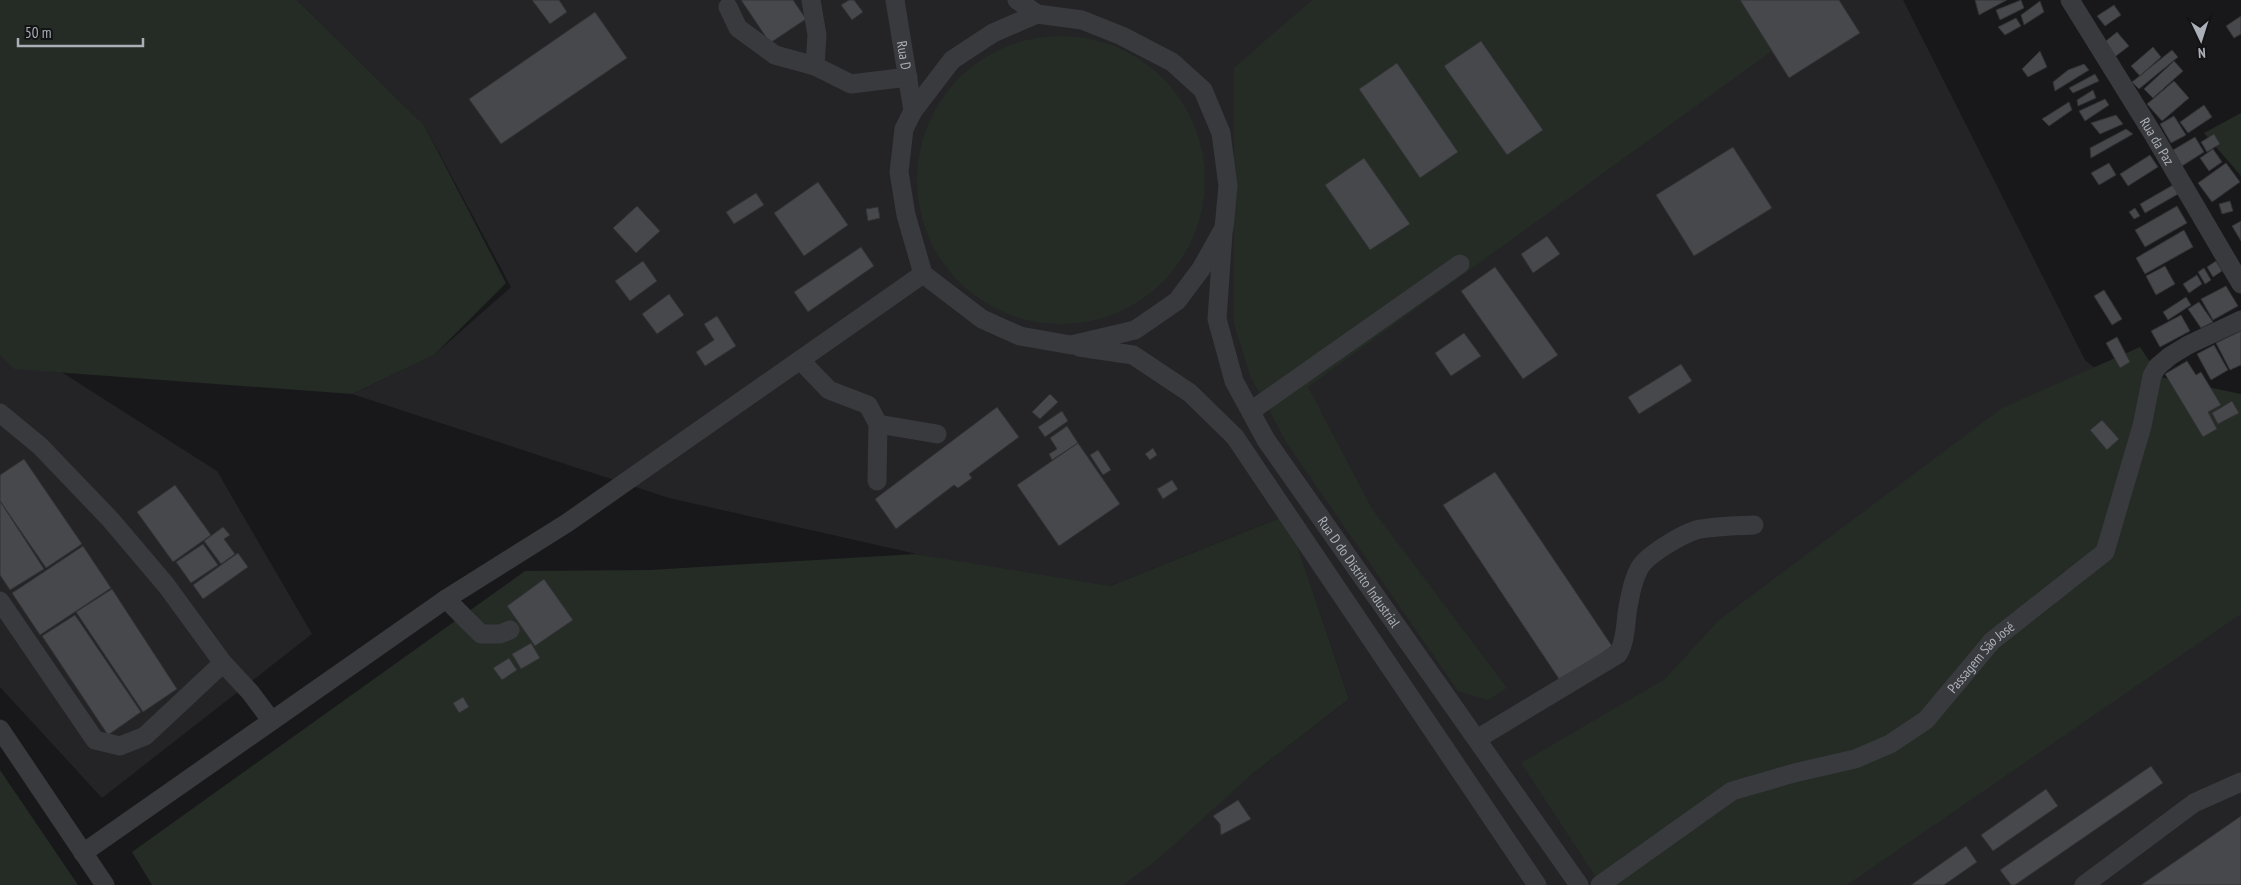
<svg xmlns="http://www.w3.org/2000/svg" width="2241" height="885" font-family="'PT Sans Narrow',sans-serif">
  <rect width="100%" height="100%" fill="#18181a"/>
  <path fill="#242427" d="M297,0H1903L2085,360L2168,426L2241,541V885H1109L1349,699L1287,515L1110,586L1049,584L669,498L352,394L434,355L511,287L424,125Z
    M0,333L217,471L312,634L102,798L0,687Z"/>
  <path fill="#242c25" d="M0,0H297L424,125L506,283L434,355L352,394L14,369L0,355Z
    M1312,0H1740L1772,51L1308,387L1372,509L1507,688L1488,700L1458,691L1288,445L1251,378L1234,324V68Z
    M917 180a144 144 0 1 1 288 0a144 144 0 1 1-288 0Z
    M2241,113V176L2204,133Z
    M2140,347L2160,377L2241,394V614L1847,885H1601L1521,763L1665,679L1719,620L2002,408Z
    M1287,515L1349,699L1251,775L1157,860L1123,885H152L132,852L525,571L650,570L915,554L1110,586Z
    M0,770L78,885H0Z"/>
  <path fill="#47484c" stroke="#323235" d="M532,0H559L567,12L550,24Z
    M741,0H793L806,19L770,43Z
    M849,0H854L863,12L852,20L841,5Z
    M1740,0H1839L1860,33L1789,78Z
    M1975,0H2007L1979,15Z
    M2021,0L2024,8L2000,20L1996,10Z
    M2040,1L2044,12L2024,25L2021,15Z
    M2114,5L2121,15L2105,26L2097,16Z
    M595,12L627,58L501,144L469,99Z
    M2241,16V34L2234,38L2226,26Z
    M2016,18L2021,26L2005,35L1998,27Z
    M2117,32L2129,46L2112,59L2101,45Z
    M1481,41L1543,130L1507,155L1444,66Z
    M2153,47L2161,57L2140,76L2131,66Z
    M2172,50L2178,57L2139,89L2132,82Z
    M2040,51L2047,67L2028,77L2022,69Z
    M2174,61L2183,71L2153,98L2144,89Z
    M1397,63L1458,152L1420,178L1359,89Z
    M2084,64L2089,70L2055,91L2053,82L2068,70Z
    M2095,74L2099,81L2073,93L2069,88Z
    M2174,81L2189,98L2162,121L2147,104Z
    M2093,90L2096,98L2078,106L2077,100Z
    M2105,99L2109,105L2085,121L2079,111Z
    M2069,102L2072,110L2049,126L2042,119Z
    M2204,105L2212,117L2188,133L2180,122Z
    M2116,115L2123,124L2100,134L2091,123Z
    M2174,116L2186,135L2171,143L2160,124Z
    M2126,129L2133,134L2091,158L2090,148Z
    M2214,134L2220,144L2207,152L2201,142Z
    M2195,137L2204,152L2182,166L2173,150Z
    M1733,147L1772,208L1694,256L1656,195Z
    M2213,149L2222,162L2209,171L2200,158Z
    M2150,155L2158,167L2128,186L2120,174Z
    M1364,158L1410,224L1370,250L1325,185Z
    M2109,163L2116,175L2099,185L2091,173Z
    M2226,163L2240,182L2212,202L2198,183Z
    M818,182L848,225L804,256L774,213Z
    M2173,185L2178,194L2145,213L2140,204Z
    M756,193L764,205L734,224L726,212Z
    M2230,201L2233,211L2222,214L2219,204Z
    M637,206L660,231L636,253L613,228Z
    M2177,206L2187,223L2145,247L2135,230Z
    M878,207L880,218L868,221L866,209Z
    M2135,208L2140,216L2134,219L2129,212Z
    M2241,221V241L2232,226Z
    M2184,230L2193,247L2145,274L2136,258Z
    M1547,236L1560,254L1533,273L1521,254Z
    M861,247L874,266L808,312L794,292Z
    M643,261L657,281L630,301L615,281Z
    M2216,261L2222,271L2213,277L2207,267Z
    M2165,266L2175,284L2156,295L2146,276Z
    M1495,267L1558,355L1523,379L1461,291Z
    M2204,268L2211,280L2205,284L2198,272Z
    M2197,275L2202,284L2189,293L2183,284Z
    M2226,286L2238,306L2213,320L2201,299Z
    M2104,290L2122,319L2112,325L2094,296Z
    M669,294L684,315L657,334L642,314Z
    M2186,297L2191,305L2168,320L2163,312Z
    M2199,302L2213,322L2201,328L2188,309Z
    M2181,315L2190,331L2160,347L2151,331Z
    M717,316L736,346L705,366L696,352L714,340L704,324Z
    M2241,331V365L2230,370L2216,343Z
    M1464,333L1481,356L1451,376L1435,353Z
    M2117,337L2130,362L2120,368L2106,343Z
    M2214,345L2228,370L2211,380L2197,354Z
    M2187,361L2196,375L2201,372L2221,405L2208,412L2217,429L2203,437L2165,374Z
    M1681,364L1692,381L1639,414L1628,397Z
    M1050,394L1058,402L1040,419L1032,412Z
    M2232,401L2239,413L2218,424L2212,413Z
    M997,407L1019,437L969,474L972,478L958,488L954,485L896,529L875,499Z
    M1062,411L1068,421L1045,437L1038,427Z
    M2102,420L2119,439L2107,450L2090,430Z
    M1067,426L1078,443L1052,460L1049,454L1057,449L1050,438Z
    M1078,443L1120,504L1059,546L1017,485Z
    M1153,448L1157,455L1150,460L1145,454Z
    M1098,450L1111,470L1103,475L1090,455Z
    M24,459L82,544L46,568L0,501V475Z
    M1495,472L1612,646L1561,682L1443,505Z
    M1172,480L1178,489L1163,499L1157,489Z
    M175,485L211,535L173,562L137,512Z
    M0,501L44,569L10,590L0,575Z
    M223,527L230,535L224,539L235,554L221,564L204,541Z
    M203,544L218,565L191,583L176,562Z
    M83,546L111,588L40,635L12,593Z
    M238,553L248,567L203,599L193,585Z
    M544,579L573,620L535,646L507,606Z
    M112,589L177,689L143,712L76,612Z
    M75,615L141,712L108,735L42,636Z
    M531,643L540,658L521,669L512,654Z
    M509,658L517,670L502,680L493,668Z
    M463,697L469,707L459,713L453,703Z
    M2151,766L2163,783L2015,885H2011L2000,870Z
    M2046,789L2058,806L1993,851L1981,835Z
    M1238,800L1251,819L1221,835L1220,824L1213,816Z
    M2241,816V885H2141Z
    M1966,846L1977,862L1944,885H1911Z"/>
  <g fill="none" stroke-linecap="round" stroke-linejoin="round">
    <g stroke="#393a3e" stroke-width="19">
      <path d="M811,0L817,35L815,66L851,84L908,77"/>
      <path id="s1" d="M895,0L913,111"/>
      <path d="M1017,0L1037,14"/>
      <path id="s2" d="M2070,0L2153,134L2241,284"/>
      <path d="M728,7L738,28L775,55L815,66"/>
      <path d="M1037,14L1082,20L1122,36L1172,62L1203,90L1221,133L1228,186L1224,228L1201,269L1177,301L1135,330L1071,345L1020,336L982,319L923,274L906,215L899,172L904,129L913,111L952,60L993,33Z"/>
      <path id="s3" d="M1223,233L1217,319L1234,381L1266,440L1579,885"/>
      <path d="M1079,347L1133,355L1190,393L1235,437L1537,885"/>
      <path d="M800,360L829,390L868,405L878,424L877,481"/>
      <path d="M1251,411L1460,264"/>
      <path d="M0,413L40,446L110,519L166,585L223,663L250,692L271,720"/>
      <path d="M878,424L937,434"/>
      <path d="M446,599L481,634H500L510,630"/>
      <path d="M0,601L95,740L120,746L145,736L223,663"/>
      <path d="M0,729L105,885"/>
      <path d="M1477,739L1618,654C1627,640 1625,618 1629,602C1631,591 1634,578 1639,569C1646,555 1681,535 1696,530C1714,526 1735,526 1754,525"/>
      <path d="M83,853L446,599L567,523L923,274"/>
      <path id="s4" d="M1600,885L1732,791L1794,773L1855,759L1890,744L1926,720L1992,641L2105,552L2142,426L2152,376L2157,367L2170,356L2188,345L2241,320"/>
      <path d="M2084,885L2194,803L2241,782"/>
    </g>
  </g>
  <g text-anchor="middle" stroke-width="4.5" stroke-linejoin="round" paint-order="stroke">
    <g font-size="14" fill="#abb0b8" stroke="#131315">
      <text dy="5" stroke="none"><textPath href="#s1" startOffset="56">Rua D</textPath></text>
      <text dy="5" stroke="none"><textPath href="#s2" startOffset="166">Rua da Paz</textPath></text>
      <text dy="5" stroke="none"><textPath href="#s3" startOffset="379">Rua D do Distrito Industrial</textPath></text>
      <text dy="5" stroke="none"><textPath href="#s4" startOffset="454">Passagem São José</textPath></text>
    </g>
  </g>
  <g transform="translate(2201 40) rotate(176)" stroke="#131315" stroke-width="4" paint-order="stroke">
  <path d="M0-4L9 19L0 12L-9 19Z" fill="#abb0b8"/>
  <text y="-8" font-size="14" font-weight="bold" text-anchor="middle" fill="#abb0b8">N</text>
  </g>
  <path d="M18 38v8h125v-8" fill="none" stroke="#abb0b8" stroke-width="2.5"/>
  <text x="25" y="38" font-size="15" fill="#abb0b8" stroke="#131315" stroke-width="4" paint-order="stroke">50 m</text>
</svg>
